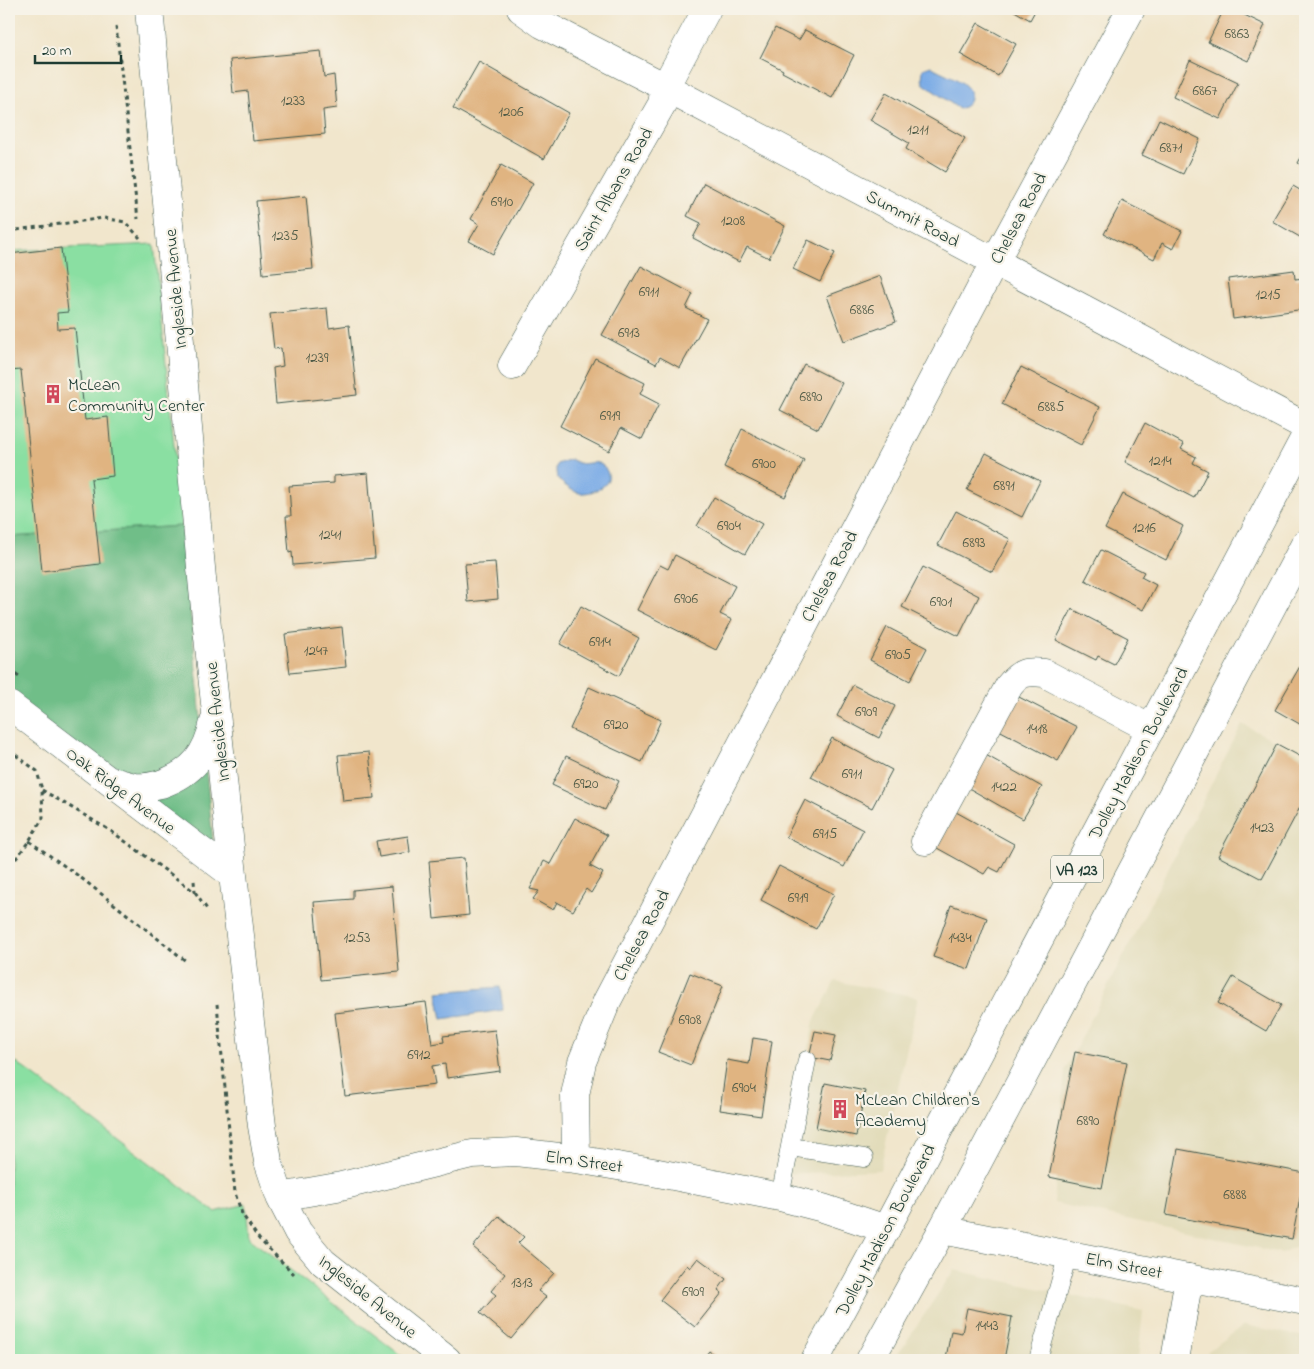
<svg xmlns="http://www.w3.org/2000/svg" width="1314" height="1369" font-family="'Indie Flower',sans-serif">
  <rect width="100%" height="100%" fill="#f7f3e8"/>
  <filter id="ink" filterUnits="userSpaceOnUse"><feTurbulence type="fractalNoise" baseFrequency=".02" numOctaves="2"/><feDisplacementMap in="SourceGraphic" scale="10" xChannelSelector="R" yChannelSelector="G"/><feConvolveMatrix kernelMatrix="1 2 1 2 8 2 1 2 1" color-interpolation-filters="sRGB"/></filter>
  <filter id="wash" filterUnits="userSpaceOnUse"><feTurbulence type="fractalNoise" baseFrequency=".0096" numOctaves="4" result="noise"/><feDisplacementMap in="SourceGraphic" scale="20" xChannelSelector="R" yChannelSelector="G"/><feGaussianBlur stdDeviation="1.12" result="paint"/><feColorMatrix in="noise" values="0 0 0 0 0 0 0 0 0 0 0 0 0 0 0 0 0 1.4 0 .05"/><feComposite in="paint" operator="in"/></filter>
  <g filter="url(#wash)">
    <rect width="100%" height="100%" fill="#f1e6cc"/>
    <path fill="#e2dcba" d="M1242,724L1305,756V1242L1281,1253L1054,1203L1065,1070Z
      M835,981L918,997L880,1170L783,1174L814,1021Z
      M954,1270L1143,1311L1138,1360H894Z
      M1245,1325L1305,1337V1360H1206L1208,1351Z"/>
    <path fill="#8adfa2" stroke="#548e6b" d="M154,244L182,526L9,537V251Z
      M9,1057L215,1212L246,1204L249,1238L407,1360H9Z"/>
    <path fill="#6fbe88" stroke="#477e5e" d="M182,526L215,862L9,695V537Z"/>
    <path fill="#7bace6" stroke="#4d748d" d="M931,66C942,74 970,81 970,95C971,103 966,106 959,109L924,84L922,79L923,69Z
      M571,459C573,461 576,462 578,463C587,466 596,458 604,467C617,482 598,492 584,493C577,494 572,490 566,486C558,481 554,474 557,464Z
      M500,987L503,1010L442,1019L437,992Z"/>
    <g id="blocks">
      <path fill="#e0b481" d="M1011,9H1036L1030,20Z
        M1224,9H1232L1265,25L1248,61L1208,42Z
        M978,23L1016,44L998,76L960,54Z
        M775,28L799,40L805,30L854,55L832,98L782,72L783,70L760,58Z
        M321,51L324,77L334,75L337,108L323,110L325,134L253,141L248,91L233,93L230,60Z
        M1190,60L1238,83L1220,119L1173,97Z
        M479,62L569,113L544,159L453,108Z
        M886,93L965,138L945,172L906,149L909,143L870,120Z
        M1159,119L1200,139L1183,174L1142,155Z
        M1305,150V168L1298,163Z
        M501,165L533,183L493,254L469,241L479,224L471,219Z
        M704,183L785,226L769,258L747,247L739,262L693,238L701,223L687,216Z
        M1293,186L1305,193V240L1272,221Z
        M306,196L313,269L263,274L256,201Z
        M1122,201L1182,231L1173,249L1162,243L1154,259L1104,234Z
        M808,240L835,253L820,282L793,269Z
        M61,248L68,312L57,313L58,329L75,328L85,420L108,417L113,476L91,479L100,564L42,571L21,370L9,371V254Z
        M641,266L693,294L686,308L707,319L680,368L660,357L656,364L602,335Z
        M1294,270L1295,279L1305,278V309L1233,319L1228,279Z
        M880,276L896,322L844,341L827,296Z
        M327,308L329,328L349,325L357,395L276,404L273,368L283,366L281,348L274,349L270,314Z
        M595,358L645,383L640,394L659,404L642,439L621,428L609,451L560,426Z
        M804,364L842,383L818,429L780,410Z
        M1021,367L1100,407L1081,445L1002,404Z
        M1145,423L1184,444L1181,449L1196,457L1193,463L1208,471L1194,498L1125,462Z
        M742,429L804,460L785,497L724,467Z
        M986,453L1040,481L1022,517L967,490Z
        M368,473L375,558L293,565L292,552L289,553L286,516H291L289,486L334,483V476Z
        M1123,494L1183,526L1166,560L1105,529Z
        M714,497L762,524L745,554L697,526Z
        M956,511L1010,539L992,572L938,545Z
        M1101,550L1144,572L1141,577L1156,585L1143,610L1085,580Z
        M675,555L735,586L720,614L732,620L716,650L637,610L660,565L668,569Z
        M495,562L498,599L468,602L465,564Z
        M923,567L979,596L959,636L902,607Z
        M581,606L639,638L619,676L560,644Z
        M1072,609L1128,638L1114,664L1098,656L1096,660L1056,640Z
        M342,627L346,667L290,673L285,634Z
        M887,627L927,648L910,681L870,660Z
        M1303,661L1305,662V727L1275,710Z
        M853,685L895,706L879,738L837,716Z
        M589,687L661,720L642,762L570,729Z
        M1015,695L1077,727L1058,761L997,729Z
        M832,738L892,770L872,808L811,777Z
        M1277,744L1305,759V798L1262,879L1218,856Z
        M369,752L374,798L343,801L338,755Z
        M984,754L1042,787L1023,819L965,786Z
        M566,756L619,781L605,810L552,785Z
        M805,800L863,830L844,867L786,837Z
        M956,812L1014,844L999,872L989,867L984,874L937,848Z
        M575,818L607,835L590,866L603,873L591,893L586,889L573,911L557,902L553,910L533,899L539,891L530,889L544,861L550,864Z
        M408,836L410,852L379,857L376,841Z
        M464,858L469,915L434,919L429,861Z
        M779,866L834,894L816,929L761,900Z
        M392,886L399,972L321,980L314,902L353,899V890Z
        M951,905L987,918L969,969L933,957Z
        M690,973L723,986L691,1065L658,1052Z
        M1233,977L1281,1005L1266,1031L1218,1003Z
        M426,1002L432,1044L444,1042L443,1036L495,1030L500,1071L447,1078L445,1064L432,1066L435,1085L345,1096L335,1013Z
        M815,1031L836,1035L830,1061L809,1057Z
        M753,1038L772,1041L761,1116L720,1110L727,1060L749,1064Z
        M1075,1052L1127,1062L1102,1188L1049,1177Z
        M825,1083L865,1091L856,1136L816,1128Z
        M1178,1149L1305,1173L1292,1239L1166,1215Z
        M499,1216L524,1237L518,1243L554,1273L538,1291L546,1297L511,1339L480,1313L496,1295L491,1291L505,1274L473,1247Z
        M698,1258L726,1279L718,1290L722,1293L695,1327L660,1300L687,1265L690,1268Z
        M967,1308L1012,1317L1004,1360H938L939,1357L946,1358L951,1331L962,1333Z
        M709,1351L721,1360H702Z"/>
    </g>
  </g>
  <g filter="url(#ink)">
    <use href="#blocks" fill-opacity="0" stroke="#3e564b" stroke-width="1"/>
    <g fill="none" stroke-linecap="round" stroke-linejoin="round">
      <g stroke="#3e564b" stroke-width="19">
        <path id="service" d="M790,1147L864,1158
          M780,1197L807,1060
          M1038,1360L1068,1254"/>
      </g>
      <g stroke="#3e564b" stroke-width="29">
        <path id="minor" d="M149,9L203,589L233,875L262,1126L268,1161L280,1197L298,1232L323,1262L447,1360
          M521,9L542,24L665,87L1305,426
          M512,366L662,104L665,87L707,9
          M9,705L233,875
          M112,781C119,783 127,785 134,787C143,788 153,786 161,784C193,773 207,754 214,722
          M925,841L1009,686C1020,672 1026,671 1044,673L1151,729
          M576,1159L575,1095L582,1062L607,1001L995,261L1131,9
          M280,1197L337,1187L472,1154L516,1152L576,1159L653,1172L780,1197L823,1208L886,1229
          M1175,1360L1189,1278"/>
      </g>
      <g stroke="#3e564b" stroke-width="29">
        <path id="tertiary" d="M942,1230L1305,1301"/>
      </g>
      <g stroke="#3e564b" stroke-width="29">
        <path id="primary" d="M815,1360L886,1229L1305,437
          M870,1360L942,1230L1305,544"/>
      </g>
      <path stroke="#3e564b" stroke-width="3" stroke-dasharray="4 4" stroke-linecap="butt" d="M116,26L138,219
        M9,231L104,218L125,222L140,238
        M9,635L14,673
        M9,670L19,677
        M9,750L37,771L42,790L43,818L29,841L9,868
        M42,790L111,831L195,892L207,909
        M29,841L80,877L186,961
        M194,881L195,892
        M217,1004L235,1193L242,1214L259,1239L294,1274"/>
      <use href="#service" stroke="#fff" stroke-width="18"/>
      <use href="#minor" stroke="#fff" stroke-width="28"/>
      <use href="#tertiary" stroke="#fff" stroke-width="28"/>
      <use href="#primary" stroke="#fff" stroke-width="28"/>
    </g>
  </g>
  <defs>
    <g id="building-bare" transform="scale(1.5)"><path d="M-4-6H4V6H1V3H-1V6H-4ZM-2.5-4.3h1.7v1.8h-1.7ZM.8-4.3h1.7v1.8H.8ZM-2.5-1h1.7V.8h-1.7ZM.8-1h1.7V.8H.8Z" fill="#d1495b" stroke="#f7f3e8" stroke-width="2.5" paint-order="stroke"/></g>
  </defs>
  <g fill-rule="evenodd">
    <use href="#building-bare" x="53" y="394"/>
    <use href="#building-bare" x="840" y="1109"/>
  </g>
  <g text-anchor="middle" stroke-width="4.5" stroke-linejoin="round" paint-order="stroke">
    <g font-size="15" fill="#4f5b47">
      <text x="1237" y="38">6863</text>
      <text x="1205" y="95">6867</text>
      <text x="293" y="105">1233</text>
      <text x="511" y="116">1206</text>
      <text x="918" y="134">1211</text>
      <text x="1171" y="152">6871</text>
      <text x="502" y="206">6910</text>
      <text x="733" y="225">1208</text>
      <text x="285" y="240">1235</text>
      <text x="649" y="296">6911</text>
      <text x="1268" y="299">1215</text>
      <text x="862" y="314">6886</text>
      <text x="629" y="337">6913</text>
      <text x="317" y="362">1239</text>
      <text x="811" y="401">6890</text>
      <text x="1051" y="411">6885</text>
      <text x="610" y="420">6919</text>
      <text x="1160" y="465">1214</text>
      <text x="764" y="468">6900</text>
      <text x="1004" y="490">6891</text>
      <text x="729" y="530">6904</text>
      <text x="1144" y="532">1216</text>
      <text x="330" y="539">1241</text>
      <text x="974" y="547">6893</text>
      <text x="686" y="603">6906</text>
      <text x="941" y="606">6901</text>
      <text x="600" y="646">6914</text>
      <text x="316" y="655">1247</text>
      <text x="898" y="659">6905</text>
      <text x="866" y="716">6909</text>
      <text x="616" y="729">6920</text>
      <text x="1037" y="733">1418</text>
      <text x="852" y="778">6911</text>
      <text x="586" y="788">6920</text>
      <text x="1004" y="791">1422</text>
      <text x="1262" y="832">1423</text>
      <text x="825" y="838">6915</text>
      <text x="798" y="902">6919</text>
      <text x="357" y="942">1253</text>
      <text x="960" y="942">1434</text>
      <text x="690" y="1024">6908</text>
      <text x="419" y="1059">6912</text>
      <text x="744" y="1092">6904</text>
      <text x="1088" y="1125">6890</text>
      <text x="1235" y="1199">6888</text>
      <text x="522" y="1287">1313</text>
      <text x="693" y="1296">6909</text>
      <text x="987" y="1330">1443</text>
    </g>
    <rect fill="#f7f3e8" stroke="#60746a" stroke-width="1" x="1051" y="855.5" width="52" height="27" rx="4"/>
    <g font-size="16" font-weight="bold" fill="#1f3d34">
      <text x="1077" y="875">VA 123</text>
    </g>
    <g font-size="18" fill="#1f3d34" stroke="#f7f3e8">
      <text transform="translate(613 189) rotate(-60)" y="6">Saint Albans Road</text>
      <text transform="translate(913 218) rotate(28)" y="6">Summit Road</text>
      <text transform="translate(1018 218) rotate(-62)" y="6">Chelsea Road</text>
      <text transform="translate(175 289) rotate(-95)" y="6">Ingleside Avenue</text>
      <text transform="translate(829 576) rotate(-62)" y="6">Chelsea Road</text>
      <text transform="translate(217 722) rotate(-96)" y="6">Ingleside Avenue</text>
      <text transform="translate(1138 753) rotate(-62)" y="6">Dolley Madison Boulevard</text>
      <text transform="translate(121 790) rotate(37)" y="6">Oak Ridge Avenue</text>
      <text transform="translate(641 935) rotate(-62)" y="6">Chelsea Road</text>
      <text transform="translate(584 1161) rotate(8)" y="6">Elm Street</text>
      <text transform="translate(885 1230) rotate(-62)" y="6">Dolley Madison Boulevard</text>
      <text transform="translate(1124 1265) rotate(11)" y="6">Elm Street</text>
      <text transform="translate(368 1296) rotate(39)" y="6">Ingleside Avenue</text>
    </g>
    <g font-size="18" fill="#1f3d34" stroke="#f7f3e8" text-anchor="start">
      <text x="68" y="390">McLean<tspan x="68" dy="21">Community Center</tspan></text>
      <text x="855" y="1105">McLean Children's<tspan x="855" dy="21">Academy</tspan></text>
    </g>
  </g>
  <rect width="1314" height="1369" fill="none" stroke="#f7f3e8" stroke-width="30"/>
  <path d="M35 55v8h86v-8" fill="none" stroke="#1f3d34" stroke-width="2.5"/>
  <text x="42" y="55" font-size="15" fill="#1f3d34" stroke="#f7f3e8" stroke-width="4" paint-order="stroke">20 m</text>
</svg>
